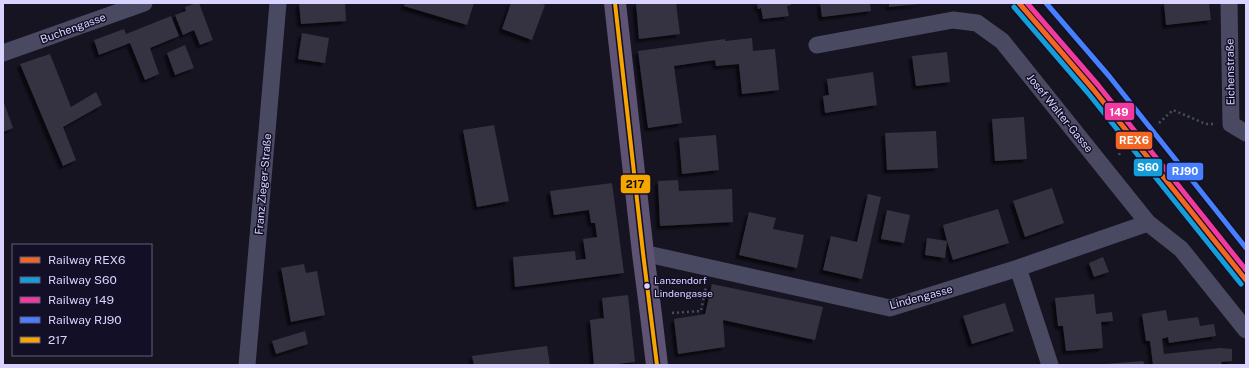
<svg xmlns="http://www.w3.org/2000/svg" width="1249" height="368" font-family="'Public Sans',sans-serif">
  <defs>
    <filter id="shadow"><feDropShadow dx="-3.5" dy="3.5" stdDeviation="1" flood-color="#0009"/></filter>
  </defs>
  <rect width="100%" height="100%" fill="#161421"/>
  <path fill="#343243" filter="url(#shadow)" d="M196,3H199L213,40L200,45L194,30L183,35L175,15L186,11L185,7Z
    M299,3H345L346,21L301,24Z
    M405,3H474L467,25L404,6Z
    M511,3H540L545,5L532,40L502,29Z
    M636,3H676L680,34L639,39Z
    M757,3H791V5L787,6L789,16L763,19L761,8L758,9Z
    M820,3H870L871,11L822,17Z
    M889,3H918V4L889,7Z
    M1164,3H1209L1211,20L1166,25Z
    M171,16L179,36L150,48L159,74L145,80L130,43L99,55L94,40L124,29L126,34Z
    M302,33L329,38L325,63L298,59Z
    M752,38L753,51L775,49L779,90L742,94L739,64L716,66L715,60L674,66L682,123L648,128L638,51L725,39V41Z
    M185,45L194,68L175,75L167,53Z
    M947,52L950,82L916,86L912,56Z
    M50,54L71,107L96,92L102,105L63,127L76,160L63,166L20,64Z
    M873,72L877,105L825,113L823,96L829,95L827,79Z
    M3,100L13,128L3,132Z
    M1024,117L1027,159L995,161L992,119Z
    M494,125L509,201L477,207L463,130Z
    M936,131L938,168L887,170L885,133Z
    M716,135L719,170L682,174L679,138Z
    M678,180L679,191L732,189L733,222L660,226L658,181Z
    M612,183L624,273L515,287L513,257L575,251L576,260L586,259L583,239L597,237L595,223H591L589,210L554,215L550,191Z
    M1052,188L1064,223L1025,237L1013,201Z
    M868,194L881,197L862,279L823,270L831,236L857,242Z
    M998,209L1009,243L953,260L947,241L945,258L925,255L927,238L947,241L943,225Z
    M887,210L910,215L904,243L881,239Z
    M749,212L776,218L773,229L804,235L797,268L739,255Z
    M1103,257L1109,272L1094,277L1089,263Z
    M304,264L306,273L317,271L325,315L291,322L281,268Z
    M712,284L823,307L815,340L723,320L725,347L678,354L674,319L705,314Z
    M1094,294L1096,314L1112,312L1113,321L1101,322L1103,348L1066,351L1063,326H1058L1055,298Z
    M628,295L635,362L608,365H594L590,320L604,318L602,298Z
    M1005,303L1014,331L972,344L963,316Z
    M1166,310L1168,321L1198,317L1200,326L1214,324L1216,336L1169,343L1168,337L1162,339L1164,354L1220,348L1232,349V361L1221,362L1222,365H1153L1150,341H1146L1142,314Z
    M305,331L308,344L276,354L272,341Z
    M547,346L550,365H474L472,356Z
    M1143,361L1145,365H1105V364Z"/>
  <g fill="none" stroke-linecap="round" stroke-linejoin="round">
    <path stroke="#44505f" stroke-width="2.5" stroke-dasharray="2 3" stroke-linecap="butt" d="M1159,123L1173,110L1206,124H1213
      M1119,155L1122,147
      M672,313L701,311L706,287"/>
    <path stroke="#4a4962" stroke-width="17" d="M1229,3L1231,124L1246,133
      M817,45L953,20L977,23L1002,41L1148,223L1181,249L1246,330
      M3,53L144,3
      M643,253L890,308L1018,268L1148,223
      M1018,268L1050,365
      M247,365L278,3"/>
    <path stroke="#5e5373" stroke-width="22" d="M615,3L643,253L651,315L657,365"/>
    <g stroke="#130f26" stroke-width="7">
      <path id="bus-1" d="M615,3L643,253L657,365"/>
    </g>
    <use href="#bus-1" stroke="#f7a600" stroke-width="4"/>
    <g stroke="#130f26" stroke-width="8">
      <path id="rail-1" d="M1019,3L1093,89L1246,280"/>
    </g>
    <g stroke="#130f26" stroke-width="8">
      <path id="rail-2" d="M1014,7L1088,93L1241,284"/>
    </g>
    <g stroke="#130f26" stroke-width="8">
      <path id="rail-3" d="M1027,3L1098,85L1246,270"/>
    </g>
    <g stroke="#130f26" stroke-width="8">
      <path id="rail-4" d="M1046,3L1109,76L1246,248"/>
    </g>
    <use href="#rail-1" stroke="#f26522" stroke-width="5"/>
    <use href="#rail-2" stroke="#159dd9" stroke-width="5"/>
    <use href="#rail-3" stroke="#f13a9d" stroke-width="5"/>
    <use href="#rail-4" stroke="#4680ff" stroke-width="5"/>
  </g>
  <circle fill="#d9d4ff" stroke="#130f26" stroke-width="1.5" cx="647" cy="286" r="3.5"/>
  <g text-anchor="middle" stroke-width="3" stroke-linejoin="round" paint-order="stroke">
    <g font-size="10" fill="#d9d4ff" stroke="#130f26" text-anchor="start">
      <text x="654" y="284">Lanzendorf<tspan x="654" dy="13">Lindengasse</tspan></text>
    </g>
    <g font-size="11" fill="#d9d4ff" stroke="#130f26">
      <text transform="translate(73 28) rotate(-20)" y="4">Buchengasse</text>
      <text transform="translate(1230 72) rotate(-91)" y="4">Eichenstraße</text>
      <text transform="translate(1060 113) rotate(51)" y="4">Josef Walter-Gasse</text>
      <text transform="translate(263 184) rotate(-85)" y="4">Franz Zieger-Straße</text>
      <text transform="translate(921 297) rotate(-15)" y="4">Lindengasse</text>
    </g>
  </g>
  <g stroke="#130f26" stroke-width="1.5">
    <rect x="1104" y="102" width="31" height="19" rx="4" fill="#f13a9d"/>
    <rect x="1115" y="131" width="38" height="19" rx="4" fill="#f26522"/>
    <rect x="1133" y="158" width="30" height="19" rx="4" fill="#159dd9"/>
    <rect x="1166" y="162" width="38" height="19" rx="4" fill="#4680ff"/>
    <rect x="620" y="174" width="31" height="20" rx="4" fill="#f7a600"/>
  </g>
  <g font-size="11" text-anchor="middle" font-weight="bold" fill="#fff">
    <text x="1119" y="116">149</text>
    <text x="1134" y="144">REX6</text>
    <text x="1148" y="171">S60</text>
    <text x="1185" y="175">RJ90</text>
  </g>
  <g font-size="11" text-anchor="middle" font-weight="bold" fill="#111">
    <text x="635" y="188">217</text>
  </g>
  <rect width="1249" height="368" fill="none" stroke="#d9d4ff" stroke-width="8"/>
  <rect x="12" y="244" width="140" height="112" fill="#130f26" stroke="#625e7d"/>
  <rect x="20" y="257" width="20" height="6" fill="#f26522" stroke="#625e7d"/>
  <text x="48" y="264" font-size="12" fill="#d9d4ff">Railway REX6</text>
  <rect x="20" y="277" width="20" height="6" fill="#159dd9" stroke="#625e7d"/>
  <text x="48" y="284" font-size="12" fill="#d9d4ff">Railway S60</text>
  <rect x="20" y="297" width="20" height="6" fill="#f13a9d" stroke="#625e7d"/>
  <text x="48" y="304" font-size="12" fill="#d9d4ff">Railway 149</text>
  <rect x="20" y="317" width="20" height="6" fill="#4680ff" stroke="#625e7d"/>
  <text x="48" y="324" font-size="12" fill="#d9d4ff">Railway RJ90</text>
  <rect x="20" y="337" width="20" height="6" fill="#f7a600" stroke="#625e7d"/>
  <text x="48" y="344" font-size="12" fill="#d9d4ff">217</text>
</svg>
